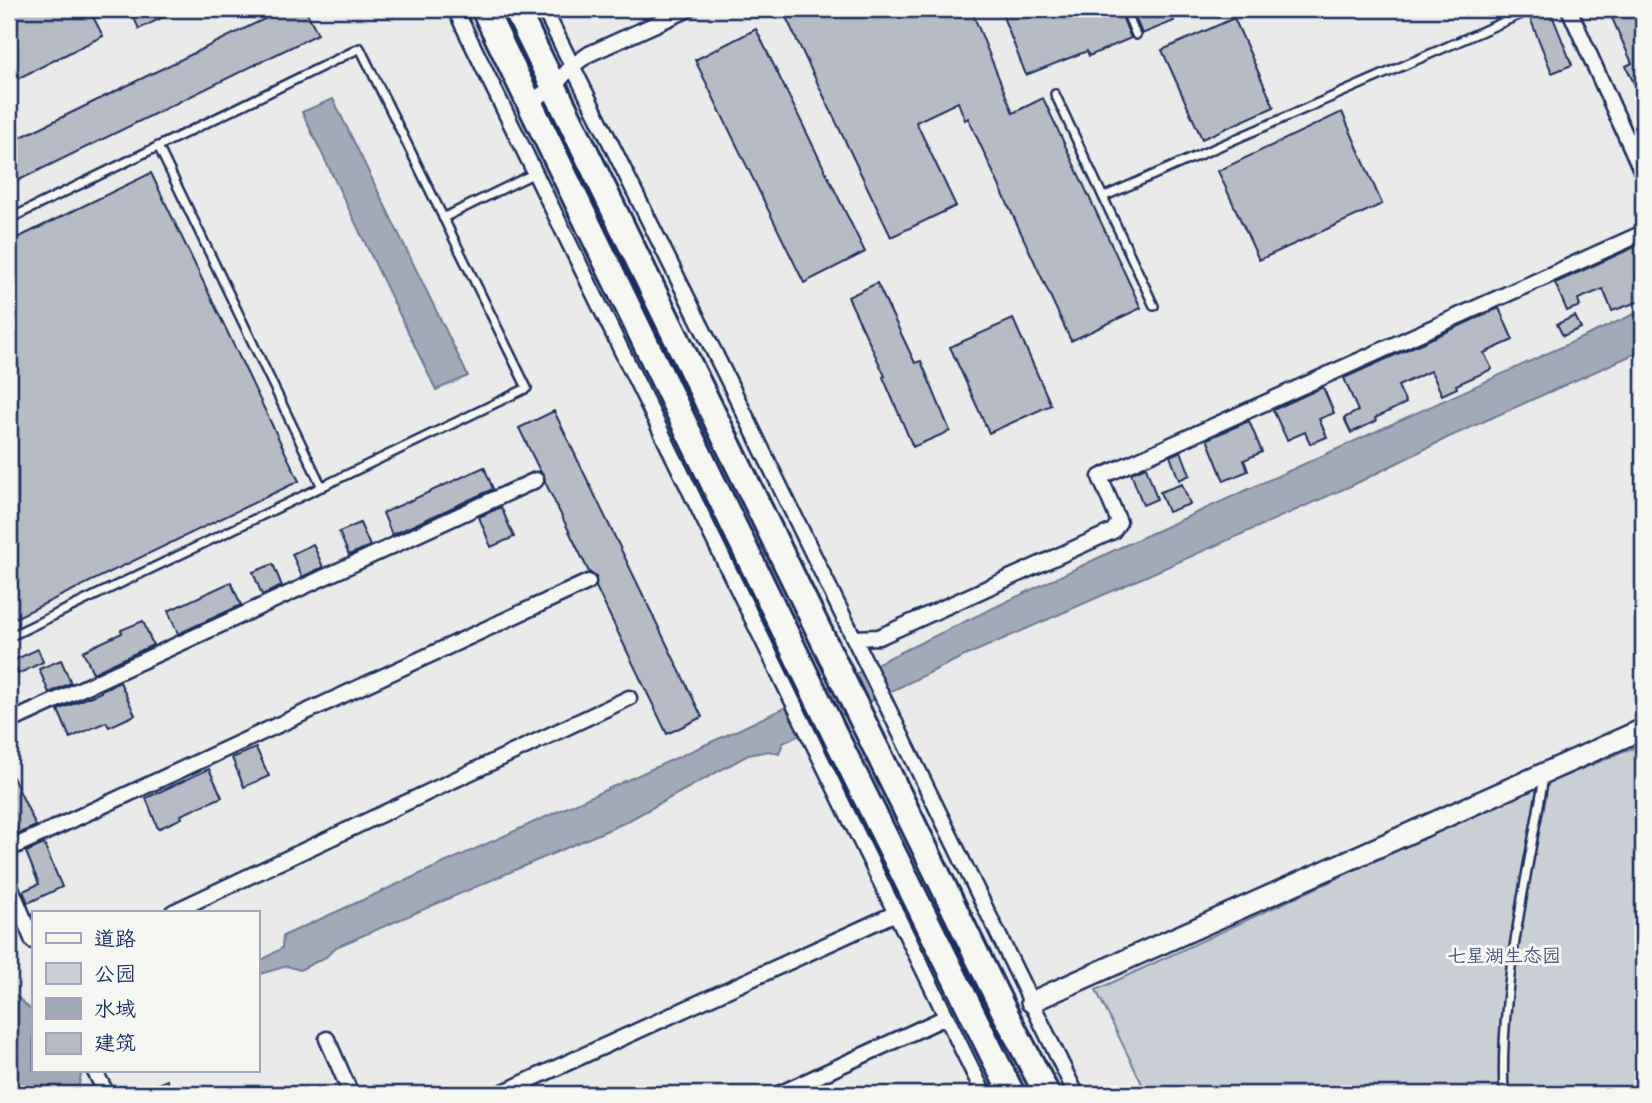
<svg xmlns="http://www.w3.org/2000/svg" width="1652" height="1103" font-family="'Shantell Sans','LXGW WenKai TC',sans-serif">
  <rect width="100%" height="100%" fill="#e9eae9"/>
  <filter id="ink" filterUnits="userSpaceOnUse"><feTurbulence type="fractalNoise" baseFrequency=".0143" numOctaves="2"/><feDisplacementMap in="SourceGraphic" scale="14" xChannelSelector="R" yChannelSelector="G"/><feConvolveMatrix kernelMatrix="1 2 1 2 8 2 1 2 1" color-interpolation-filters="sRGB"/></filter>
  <g filter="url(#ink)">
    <path fill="#caced5" stroke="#727e9a" stroke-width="2" d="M1643,744V1094H1147L1096,990L1506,800Z"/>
    <path fill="#a2aaba" stroke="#6c7995" stroke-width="2" d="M333,99L468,376L436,390L302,112Z
      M1643,310V350L1449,437L1355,484L958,659L783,743L779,754L769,751L748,755L624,823L336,947L326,957L300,970L287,966L257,975V963L282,948L283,936L740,729L1119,548Z
      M9,989L33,1012V1070H82L77,1094H9Z"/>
    <path fill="#b6bbc6" stroke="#1b2f5e" stroke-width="2" d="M9,9H89L103,36L9,83Z
      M130,9H180L139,29Z
      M285,9H305L318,34L9,185V143Z
      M793,9H971L1013,113L1043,98L1141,308L1071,341L968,118L965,120L958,102L916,122L956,206L891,237L784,13Z
      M1015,9H1119L1131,38L1089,56L1087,51L1026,75L1002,14Z
      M1132,9H1169L1174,21L1142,34Z
      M1608,9H1643V103L1626,66L1632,63Z
      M1550,10L1572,65L1552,73L1530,18Z
      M1234,18L1274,107L1202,139L1162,50Z
      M756,29L865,252L804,283L695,60Z
      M1342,112L1382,204L1259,260L1218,171Z
      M151,173L299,481L9,621V242Z
      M1639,245L1643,254V300L1612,311L1603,289L1578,299L1580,306L1567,311L1555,283Z
      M877,283L915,363L921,361L950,431L913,447L883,377L885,376L848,297Z
      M1499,308L1513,340L1484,353L1492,369L1456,385L1457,388L1442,395L1431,371L1428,372L1398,386L1406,403L1375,418L1376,421L1351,433L1344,418L1358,411L1344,378Z
      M1575,316L1581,328L1563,336L1557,324Z
      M1013,319L1051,405L989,433L950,347Z
      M1323,387L1334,413L1319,419L1327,437L1310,444L1305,432L1287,440L1273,410Z
      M554,411L702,717L667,734L596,587V577L589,572L545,482L544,475L540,471L519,428Z
      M1249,421L1262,452L1244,460L1248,471L1224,481L1207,439Z
      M1181,451L1190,475L1179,480L1170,456Z
      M484,467L493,489L392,535L383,513Z
      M1146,467L1157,499L1143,505L1131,473Z
      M1182,484L1190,504L1168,512L1160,492Z
      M501,507L514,537L491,547L479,517Z
      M360,523L370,546L349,555L339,532Z
      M313,544L323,567L302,577L292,554Z
      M273,564L282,586L262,595L253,572Z
      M231,582L241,605L178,634L168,611Z
      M143,621L153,645L93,673L83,651L122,633L121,630Z
      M38,649L43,662L18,674L12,661Z
      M61,660L71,683L49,693L39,669Z
      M120,682L135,715L109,727L106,722L70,738L58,710L101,692V690Z
      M256,748L269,776L244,787L232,758Z
      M9,769L36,826L18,834L9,814Z
      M209,769L222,797L181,815L182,818L158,829L146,798Z
      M44,844L62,887L28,903L23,891L39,884L26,852Z
      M167,1080L173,1094H135Z"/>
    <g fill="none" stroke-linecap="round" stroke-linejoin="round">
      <g stroke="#1b2f5e" stroke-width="12">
        <path id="lane" d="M1125,9L1136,35
          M1055,94L1154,306
          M158,146L322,487
          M1103,197L1533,9
          M443,218L535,173
          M9,219L360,48L527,388L9,637
          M1504,1094C1499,994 1527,877 1544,777"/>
      </g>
      <g stroke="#1b2f5e" stroke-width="19">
        <path id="street" d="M455,9L984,1094
          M544,9L732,388L1076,1094
          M1569,9L1643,174
          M530,103L554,86L572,66L589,54L689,9
          M854,638L879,637L1113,531L1119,522L1100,477L1643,233
          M9,722L536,480
          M9,849L588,582
          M9,883L33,941
          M173,912L629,698
          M327,1039L351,1094
          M94,1070L107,1094
          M499,1094L896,913
          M779,1094L946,1017"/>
      </g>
      <g stroke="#1b2f5e" stroke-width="24">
        <path id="secondary" d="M1031,1002L1643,729"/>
      </g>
      <g stroke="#1b2f5e" stroke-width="30">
        <path id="highway" d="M484,9L833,731L1012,1094
          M516,9L1003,1009L1047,1094"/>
      </g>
      <use href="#lane" stroke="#f6f6f2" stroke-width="7"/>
      <use href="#street" stroke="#f6f6f2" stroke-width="14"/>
      <use href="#secondary" stroke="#f6f6f2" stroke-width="19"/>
      <use href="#highway" stroke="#f6f6f2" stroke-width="24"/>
    </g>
  </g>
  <g text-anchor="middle" stroke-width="6" stroke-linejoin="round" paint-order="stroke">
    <g font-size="19" fill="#47577c" stroke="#f6f6f2">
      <text x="1504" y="962">七星湖生态园</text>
    </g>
  </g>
  <rect width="1652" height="1103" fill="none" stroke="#f6f6f2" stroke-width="35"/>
  <rect x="18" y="18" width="1617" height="1068" fill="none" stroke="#1b2f5e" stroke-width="2.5" filter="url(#ink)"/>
  <rect x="32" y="911" width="228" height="161" fill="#f6f6f2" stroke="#9ea6b7" stroke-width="2"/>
  <rect x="46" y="933" width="35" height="10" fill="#f6f6f2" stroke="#9ea6b7" stroke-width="2"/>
  <text x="94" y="946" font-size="21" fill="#1b2f5e">道路</text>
  <rect x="46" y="963" width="35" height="21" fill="#caced5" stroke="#9ea6b7" stroke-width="2"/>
  <text x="94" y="981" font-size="21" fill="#1b2f5e">公园</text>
  <rect x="46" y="998" width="35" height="21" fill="#a2aaba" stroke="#9ea6b7" stroke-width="2"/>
  <text x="94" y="1016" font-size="21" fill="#1b2f5e">水域</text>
  <rect x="46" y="1033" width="35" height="21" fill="#b6bbc6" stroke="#9ea6b7" stroke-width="2"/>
  <text x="94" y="1050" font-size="21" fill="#1b2f5e">建筑</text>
</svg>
